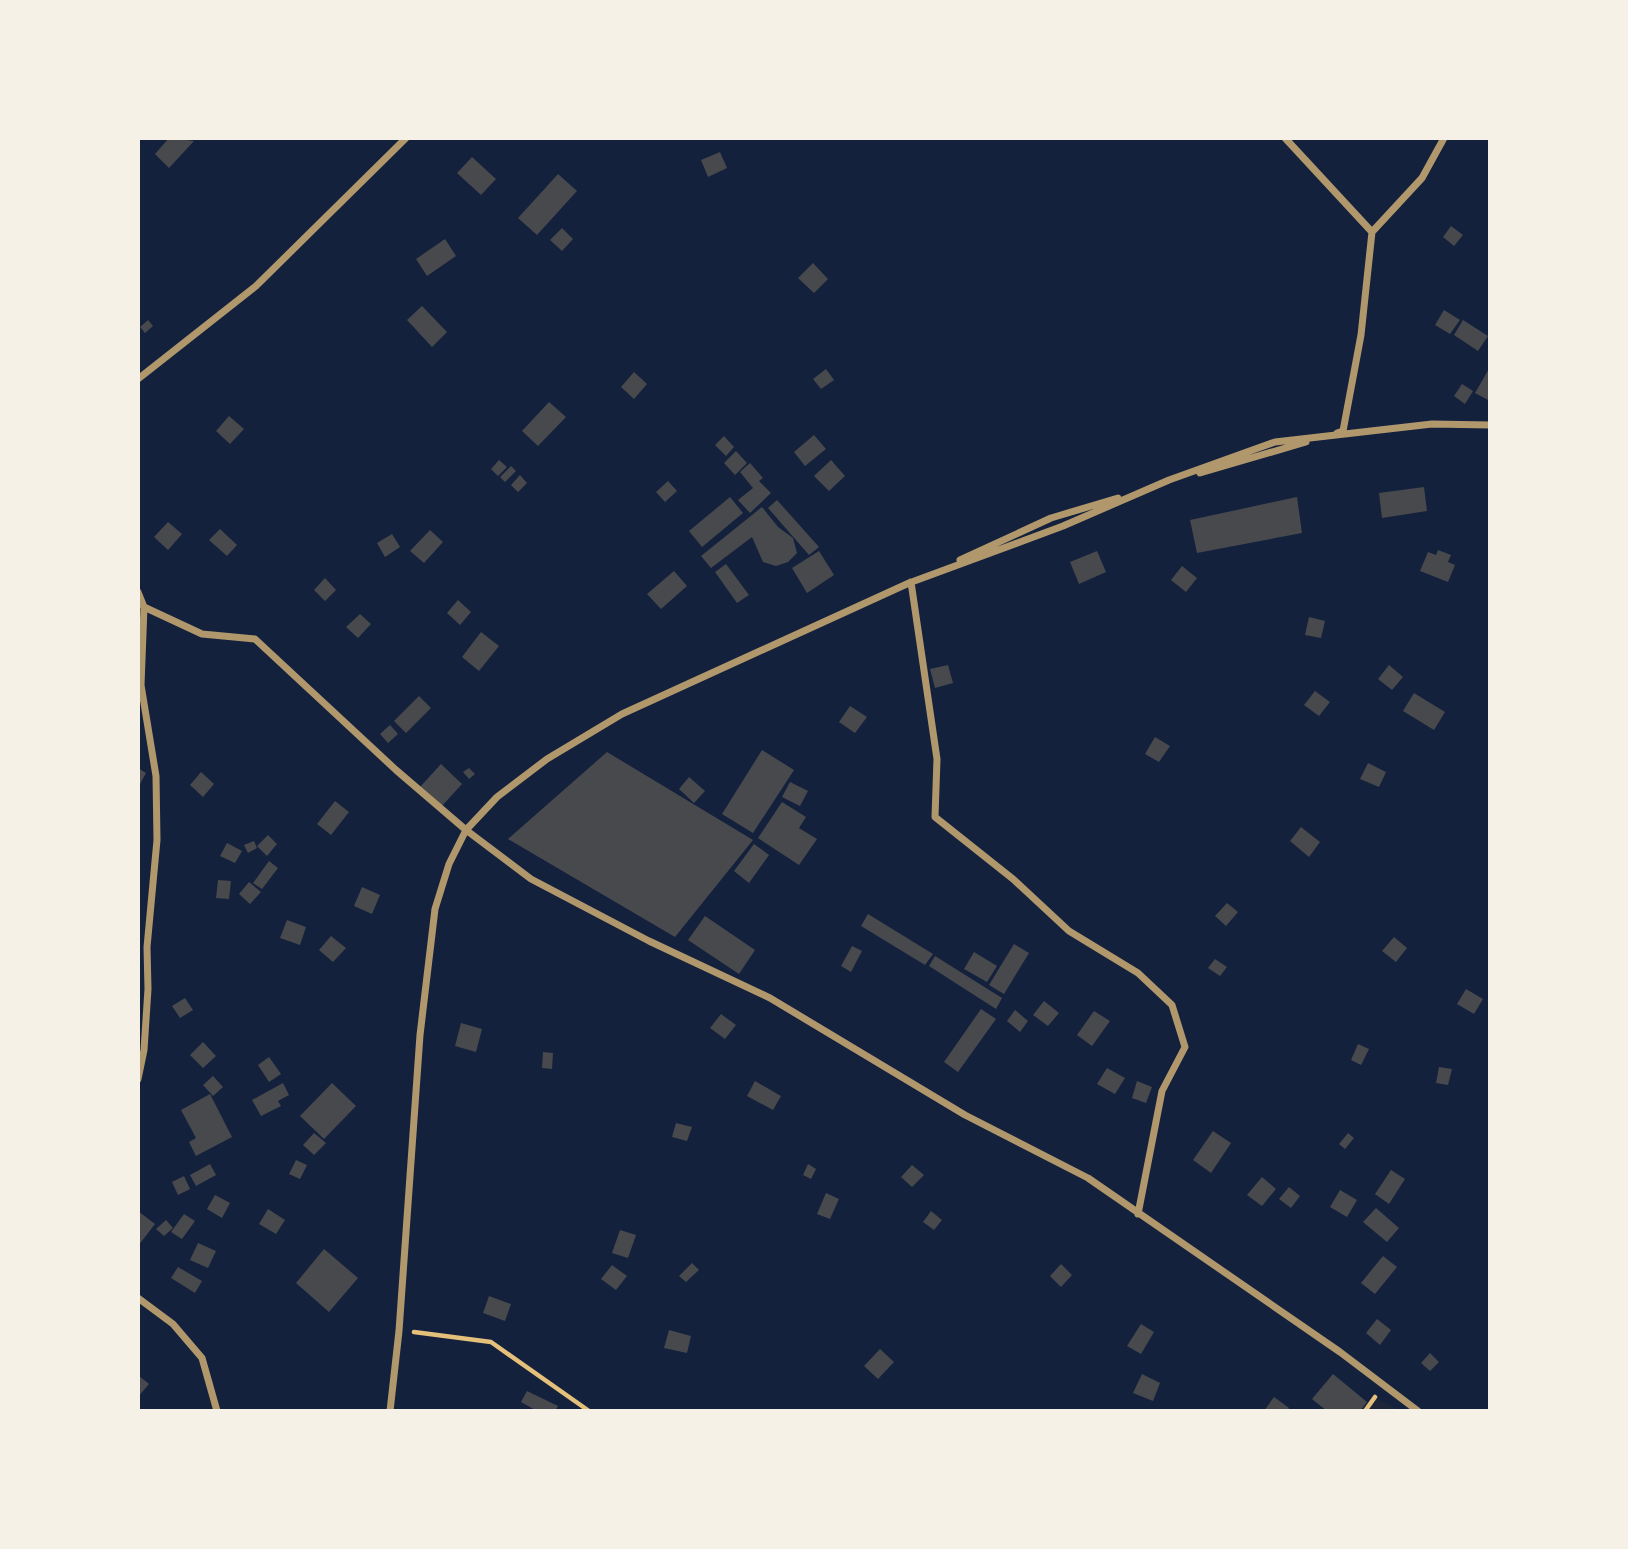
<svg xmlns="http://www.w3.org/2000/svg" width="1628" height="1549" font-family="'DM Sans',sans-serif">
  <rect width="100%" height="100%" fill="#14213d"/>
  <path fill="#1d2539" d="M1375,1397L1400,1411H1365Z"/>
  <path fill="#48494c" d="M169,138L194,141L169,168L155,154Z
    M720,152L727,168L708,177L701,160Z
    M472,157L496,179L481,195L457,173Z
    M558,174L577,191L537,235L518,218Z
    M1451,226L1463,235L1454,246L1443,237Z
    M562,228L573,239L562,251L550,240Z
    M445,239L456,256L427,276L416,259Z
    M813,263L828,279L814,293L798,278Z
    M422,306L447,332L432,347L407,320Z
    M1444,310L1460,320L1450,334L1435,325Z
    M148,320L153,326L145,333L140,327Z
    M1463,320L1488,336L1478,351L1454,335Z
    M1490,367V401L1475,393Z
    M826,369L834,380L821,389L813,379Z
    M634,372L647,384L634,399L621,387Z
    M1462,384L1473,391L1465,404L1454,396Z
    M549,402L566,417L538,446L522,431Z
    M229,416L244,429L230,444L216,431Z
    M814,435L826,449L805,466L794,452Z
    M724,436L734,447L726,456L715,445Z
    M736,451L747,463L735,475L724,463Z
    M499,460L507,467L498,476L491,469Z
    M831,460L845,476L829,491L814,476Z
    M750,463L763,478L759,481L771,493L750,513L738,500L753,488L740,472Z
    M511,466L516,471L505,482L500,477Z
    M520,475L527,483L518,492L511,485Z
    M668,481L677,491L665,502L656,492Z
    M1424,487L1427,511L1382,518L1379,493Z
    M730,497L743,513L702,547L689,531Z
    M1297,497L1302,533L1197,553L1190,520Z
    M777,500L819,547L809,555L768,508Z
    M762,507L778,527L793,538L797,553L788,562L776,566L763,562L752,537L711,568L701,556Z
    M168,522L182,534L168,550L154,537Z
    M220,529L237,545L227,556L209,540Z
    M430,530L443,542L424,563L410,551Z
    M392,534L400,547L385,557L377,543Z
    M1438,550L1451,555L1448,562L1455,565L1448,582L1420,571L1428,552L1436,555Z
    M819,551L834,575L807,593L792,568Z
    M1097,551L1106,572L1079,584L1070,562Z
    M726,564L749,595L737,603L715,572Z
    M1182,566L1197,578L1186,592L1171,580Z
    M674,571L687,586L661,609L647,594Z
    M325,578L336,590L325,601L314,590Z
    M458,600L471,612L460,625L447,613Z
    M360,614L371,624L358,638L346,627Z
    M1309,617L1325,621L1321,638L1305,635Z
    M481,632L499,646L479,671L462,657Z
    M948,665L953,683L935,688L930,669Z
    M1389,665L1403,677L1392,690L1378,679Z
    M1315,691L1330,702L1319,716L1304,705Z
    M1414,693L1445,712L1434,730L1403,711Z
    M419,696L431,708L406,733L394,721Z
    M850,706L867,717L855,733L839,722Z
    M390,725L398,734L388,743L380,734Z
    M1155,737L1170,746L1159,762L1145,754Z
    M762,750L794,770L753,833L722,814Z
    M607,752L753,840L675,937L508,839Z
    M1368,763L1386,772L1379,787L1360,779Z
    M441,764L462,784L441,807L420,787Z
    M138,768L146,773L138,788Z
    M469,768L475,774L469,779L463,772Z
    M201,772L214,784L203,797L190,785Z
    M689,777L705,791L694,803L679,789Z
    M790,782L808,791L800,806L782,797Z
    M335,801L349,812L331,835L317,824Z
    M782,802L806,817L799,828L817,839L799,865L758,838Z
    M1301,827L1320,842L1309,857L1290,841Z
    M268,835L277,844L267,856L257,846Z
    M254,841L257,848L248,853L244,845Z
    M227,843L242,851L235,863L220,856Z
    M754,844L769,855L749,883L734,871Z
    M269,861L278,868L262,889L253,883Z
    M218,880L231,881L229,899L216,898Z
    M249,882L261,892L250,904L239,894Z
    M362,887L380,895L372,914L354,906Z
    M1227,903L1238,912L1226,926L1215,916Z
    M868,914L933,954L925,965L861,926Z
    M705,916L755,950L739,974L688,940Z
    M287,920L306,927L300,945L280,938Z
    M331,936L346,948L333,962L319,950Z
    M1394,937L1407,948L1396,962L1382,951Z
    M1014,944L1029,953L1004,994L989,985Z
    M852,946L862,951L851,972L841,966Z
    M974,952L997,966L987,982L964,969Z
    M935,956L1002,998L996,1009L929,966Z
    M1215,959L1227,967L1220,976L1208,968Z
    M1466,989L1483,999L1474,1014L1457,1004Z
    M185,998L193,1010L180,1018L172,1006Z
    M1044,1001L1059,1013L1048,1026L1033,1015Z
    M981,1009L996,1019L958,1072L944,1062Z
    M1015,1010L1028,1021L1020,1032L1007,1021Z
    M1094,1011L1110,1021L1092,1046L1077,1035Z
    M721,1014L736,1025L725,1039L710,1028Z
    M461,1023L482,1029L476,1052L455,1046Z
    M203,1042L216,1056L203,1068L190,1055Z
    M1358,1044L1369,1049L1361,1065L1351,1060Z
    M543,1052L553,1053L552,1069L542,1068Z
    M269,1057L281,1074L269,1082L258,1065Z
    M1439,1067L1452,1069L1448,1085L1436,1083Z
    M1107,1068L1125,1078L1115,1094L1097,1084Z
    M213,1076L223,1087L213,1096L203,1085Z
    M755,1081L781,1096L773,1110L747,1096Z
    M1137,1081L1152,1087L1146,1103L1132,1098Z
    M283,1083L289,1095L278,1101L281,1106L261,1116L252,1100Z
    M332,1083L356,1106L324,1139L300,1116Z
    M210,1094L232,1137L196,1156L189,1142L196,1138L181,1110Z
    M676,1123L692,1127L687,1141L672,1137Z
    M1213,1131L1231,1143L1211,1173L1193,1160Z
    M314,1133L326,1143L314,1155L303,1145Z
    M1348,1133L1354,1138L1345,1149L1339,1144Z
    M296,1160L307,1165L300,1179L289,1174Z
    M210,1164L216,1175L196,1186L190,1175Z
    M808,1164L816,1169L811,1179L803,1175Z
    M912,1165L924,1175L912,1187L901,1177Z
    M1391,1170L1405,1179L1389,1204L1375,1194Z
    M184,1176L190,1189L178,1195L172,1182Z
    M1262,1177L1276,1189L1262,1206L1247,1195Z
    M1289,1187L1300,1196L1291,1208L1279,1199Z
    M1340,1190L1357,1200L1347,1217L1330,1207Z
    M826,1193L839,1199L830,1219L817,1214Z
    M215,1195L230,1203L222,1218L207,1209Z
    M1376,1208L1399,1228L1387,1242L1363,1222Z
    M268,1209L285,1220L276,1234L259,1224Z
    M138,1211L155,1224L138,1246Z
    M931,1211L942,1220L934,1230L923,1222Z
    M184,1214L195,1221L182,1239L171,1232Z
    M166,1220L173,1228L164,1236L156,1229Z
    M620,1230L636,1235L628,1258L612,1253Z
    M198,1243L216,1251L208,1268L190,1260Z
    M324,1249L358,1278L329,1312L296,1283Z
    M1383,1256L1397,1267L1375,1294L1361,1283Z
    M692,1263L699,1270L686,1282L679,1276Z
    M1061,1264L1072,1275L1061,1287L1050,1276Z
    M612,1265L627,1276L616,1290L601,1279Z
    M178,1267L202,1281L195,1293L171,1278Z
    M489,1296L511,1304L505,1321L483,1313Z
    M1377,1319L1391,1330L1380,1345L1366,1333Z
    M1141,1324L1154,1332L1141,1354L1127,1346Z
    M669,1330L691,1336L687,1353L664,1348Z
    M880,1349L894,1362L878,1379L864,1366Z
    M1430,1353L1439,1362L1430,1371L1421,1363Z
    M1142,1374L1160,1383L1153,1401L1133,1393Z
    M1333,1374L1367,1402L1360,1411H1327L1312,1399Z
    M138,1375L149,1384L138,1397Z
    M527,1391L558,1406L555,1411H537L521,1402Z
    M1274,1397L1289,1408L1287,1411H1264Z"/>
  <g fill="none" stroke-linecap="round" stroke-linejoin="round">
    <path stroke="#e5c07b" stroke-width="4.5" d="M414,1332L491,1342L589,1411
      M1365,1411L1375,1397"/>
    <path stroke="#b1986c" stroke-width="7" d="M1285,138L1372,232L1361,335L1343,431L1337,433
      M1372,232L1422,178L1444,138
      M138,379L256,286L406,138
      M1200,473L1306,442
      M960,560L1051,518L1118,498
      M911,582L937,759L935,817L1013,879L1069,931L1138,973L1172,1005L1185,1047L1162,1091L1138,1214
      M138,592L144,607L202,634L255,639L396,770L466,830L531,879L649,941L770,998L965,1115L1088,1178L1340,1352L1418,1411
      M138,1079L144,1050L148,989L147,947L157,840L156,776L141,685L144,607L142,605
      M138,1298L173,1324L202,1358L217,1411
      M390,1411L399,1331L420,1035L435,909L449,864L466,830L497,797L547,759L622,714L909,583L1063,526L1169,480L1275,442L1432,424L1490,425"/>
  </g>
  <rect width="1628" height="1549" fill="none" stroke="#f6f1e7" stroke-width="280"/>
</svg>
